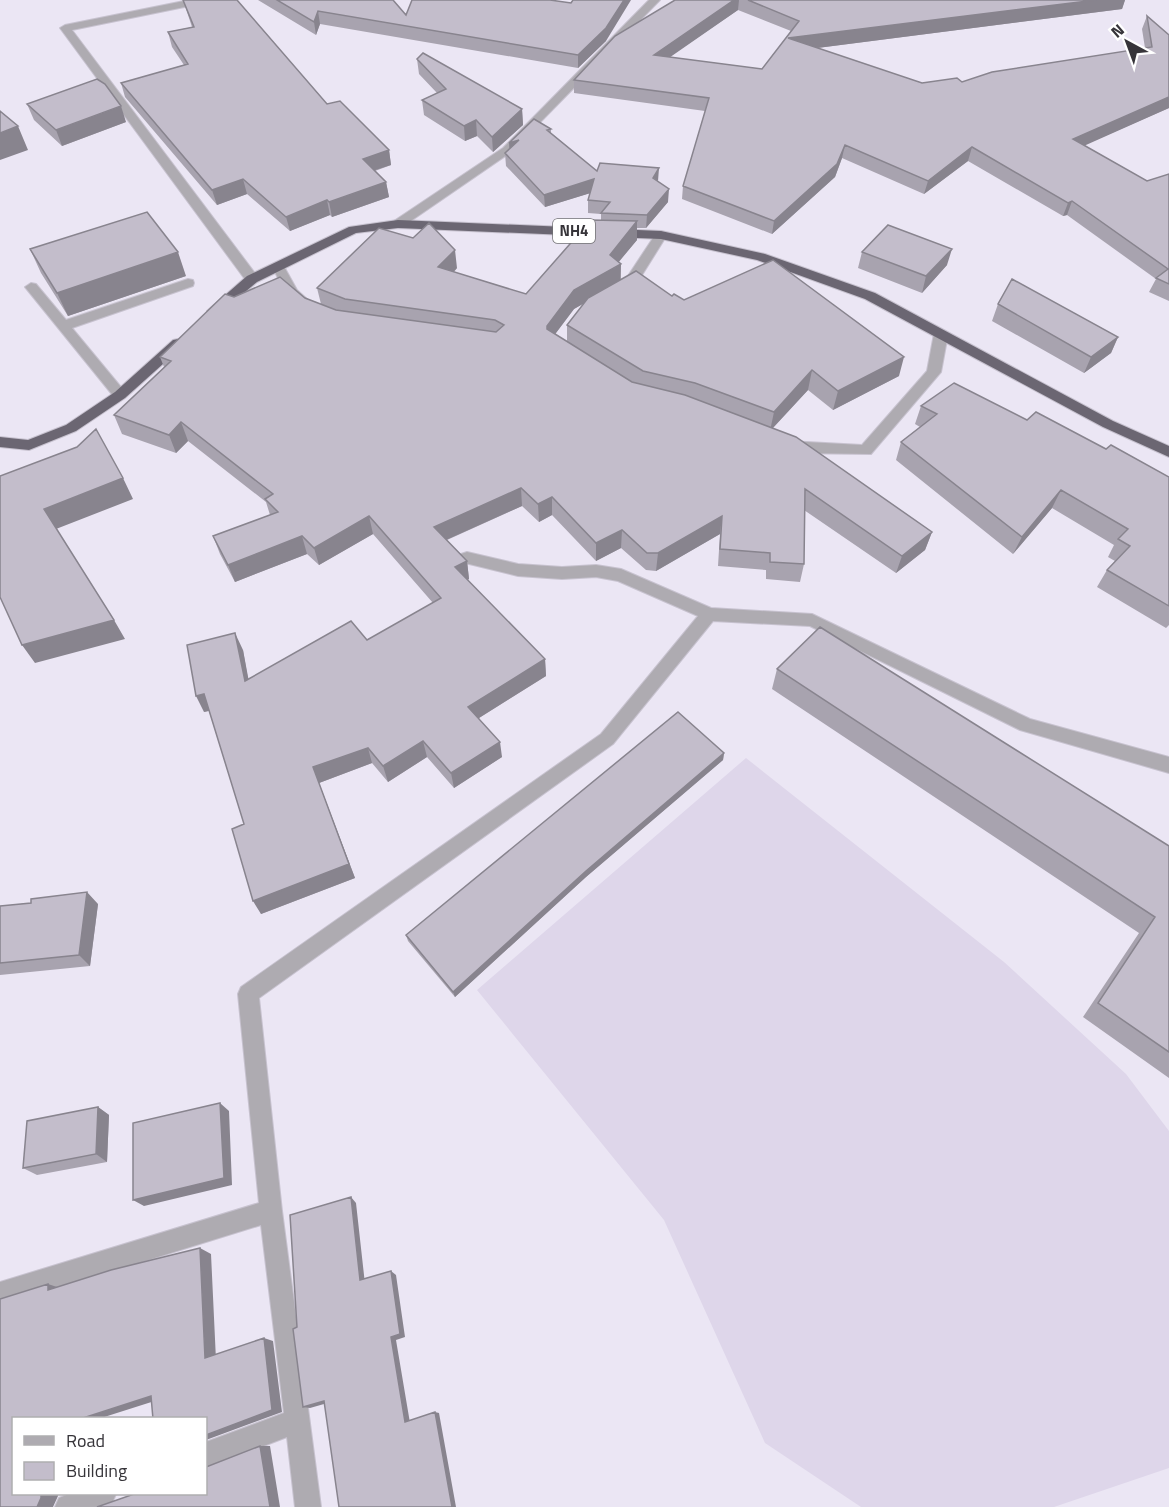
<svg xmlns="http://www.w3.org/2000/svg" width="1169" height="1507" font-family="'Titillium Web',sans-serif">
  <rect width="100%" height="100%" fill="#ebe6f4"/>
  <path fill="#ded6ea" d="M746,758L1004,962L1126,1074L1169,1131V1468L1054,1507H861L765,1443L664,1220L477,990Z"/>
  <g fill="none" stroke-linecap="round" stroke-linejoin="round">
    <g stroke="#c7c2cf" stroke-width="2">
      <path id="lane" d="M649,0H660L511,152L402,227H394V221L503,148Z
        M188,279L193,280L194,283L193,286L72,328L125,392L127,395L120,400L115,398L25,287L31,283L36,284L66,320Z"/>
    </g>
    <g stroke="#c7c2cf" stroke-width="2">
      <path id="street" d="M189,0H209L204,3L72,30L257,276L258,279L252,283L247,282L60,28L65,25Z
        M661,231L667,235L632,291L623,294L618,293L617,290L622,285L657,232Z
        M278,262L282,263L297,290L309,301L307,304H297L285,292L272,266Z
        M941,330L948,334L941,372L871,454L793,453L783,450L781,446L788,441L862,445L927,371L934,334Z
        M467,552L518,564L562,567L596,565L621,569L711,608L812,614L1030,719L1169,757V773L1020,730L810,626L713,621L613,744L259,998L282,1211L321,1507H295L287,1437L206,1468V1442L284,1413L261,1225L0,1306V1282L259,1203L238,994L241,987L601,734L698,616L618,581L596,577L562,579L518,576L461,562L459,558L461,554Z
        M69,1494H116L112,1503L103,1507H55L59,1498Z"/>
    </g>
    <g stroke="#c7c2cf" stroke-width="2">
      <path id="highway" d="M398,220L661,231L765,254L875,293L1113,421L1169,446V457L1103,427L865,299L757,260L661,239L398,228L356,233L257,282L219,314H209L207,311L247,276L349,227Z
        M178,339L183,340L185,343L183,346L125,398L76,431L29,450L0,447V437L28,440L66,425L115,392L173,340Z"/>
    </g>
    <use href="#lane" fill="#aeabb1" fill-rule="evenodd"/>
    <use href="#street" fill="#aeabb1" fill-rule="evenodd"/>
    <use href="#highway" fill="#6b6672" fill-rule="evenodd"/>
  </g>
  <path fill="#a8a3af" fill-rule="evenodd" d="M183,0H237L327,104L389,150L391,165L375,171L386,182L389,197L332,217L330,215L290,231L247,194L217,205L125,97L121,83L184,65L172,47L168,32L192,27Z
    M258,0H393L406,15L606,41L578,68L320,24L316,35Z
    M675,0H1125L1122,9L817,48L922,83L962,82L1145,48L1142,29L1147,16L1169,35V108L1084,145L1147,181L1169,174V301L1149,292L1156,279L1067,215L1063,216L968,161L924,194L842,158L835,177L772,234L682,199L683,186L705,111L574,93V80ZM738,10L791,31L762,69L669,57Z
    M417,59L522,109L523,125L493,152L477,136L465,141L424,115L422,100L437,93L419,74Z
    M27,104L126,122L62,146L34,120Z
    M551,129V133L597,171L658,181L668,202L646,228H637V240L618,262L621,264V280L684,300L899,376L833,410L808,390L773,428L932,532L925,550L896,573L804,510V564L800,582L766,579V570L718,566L720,534L656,571L646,570L621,548L596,561L552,515L539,522L522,506L447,540L467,561L469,579L467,580L545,659L546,676L479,718L502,757L454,788L427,757L388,782L372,763L319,783L355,878L261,914L244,824L209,711L204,712L243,650L248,679L367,640L433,603L373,534L319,565L307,554L235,582L220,554L213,536L270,515L266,502L188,441L176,453L122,434L114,415L164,367L160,357L234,297L305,298L321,304L317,288L457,268L454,272L526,294L601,220V214L588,213V200L590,193L545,207L506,166L505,153L509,149V143ZM584,303L567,325V342L555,334L574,309Z
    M30,249L186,276L68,316L41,273Z
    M862,252L947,265L922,293L858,268Z
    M998,304L1118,337L1111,353L1084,373L992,321Z
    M921,406L1027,420L1106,449L1169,477V625L1166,628L1097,587L1107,570L1115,561L1108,557L1114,545L1052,508L1013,554L896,460L901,442L920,427L915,424Z
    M777,669L1169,846V1078L1083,1017L1139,933L772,689Z
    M724,753L723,760L586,877L455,997L408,941L406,935Z
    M31,903L98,904L90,966L0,975V906Z
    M98,1107L109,1115L107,1162L37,1175L23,1168Z"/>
  <path fill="#88848e" d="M624,0H631L606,41L578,68V55Z
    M734,0H739L738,10L653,69L654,55Z
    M1096,0H1125L1122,9L786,52L788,38Z
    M318,11L320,24L316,35L314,22Z
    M1169,97V108L1068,153L1073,139Z
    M121,106L126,122L62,146L56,130Z
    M522,109L523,125L493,152L492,137Z
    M476,120L477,136L465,141L464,126Z
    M18,126L28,150L0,160V133Z
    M519,140L510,156L509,143Z
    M845,145L842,158L835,177L772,234L774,221Z
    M972,147L968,161L924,194L928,181Z
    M389,150L391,165L366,173L363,159Z
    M659,168L658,181L653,178Z
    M243,179L247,194L217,205L212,190Z
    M594,179V192L545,207L544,195Z
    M386,182L389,197L332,217L329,202Z
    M669,189L668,202L646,228L647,215Z
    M327,200L330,215L290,231L286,217Z
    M1072,201L1067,215L1063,216L1068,203Z
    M637,221V240L613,269L621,264L620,283L574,309L547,345V326L574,290L610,255Z
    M952,249L947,265L922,293L926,276Z
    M455,250L457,268L440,286L438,267Z
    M178,252L186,276L68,316L57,293Z
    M1118,337L1111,353L1084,373L1091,357Z
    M904,357L899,376L833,410L838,391Z
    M812,370L808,390L770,431L774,412Z
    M181,422L188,441L176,453L169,435Z
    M123,478L133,499L56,529L44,509Z
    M521,488L522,506L437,544L434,527Z
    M1061,490L1052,508L1013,554L1022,537Z
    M552,497V515L539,522L538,504Z
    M369,516L373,534L319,565L314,548Z
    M722,516L720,534L656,571L658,553Z
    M622,530L621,548L596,561V543Z
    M932,532L925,550L896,573L902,556Z
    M302,536L307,554L235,582L228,565Z
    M467,561L469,579L458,585L455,567Z
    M114,620L125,639L35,663L22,645Z
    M235,633L243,650L252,698L245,681Z
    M545,659L546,676L471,723L468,707Z
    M204,694L212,710L204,712L196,696Z
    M423,741L427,757L388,782L383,766Z
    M500,742L502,757L454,788L451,773Z
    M368,748L372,763L319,783L355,878L261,914L253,901L313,767Z
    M724,753L723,760L586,877L455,997L453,992L586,871Z
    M87,892L98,904L90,966L79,955Z
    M220,1103L229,1111L232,1185L144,1206L133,1200Z
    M98,1107L109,1115L107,1162L96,1154Z
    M351,1197L356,1203L365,1284L360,1280Z
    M200,1248L211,1254L216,1360L205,1358Z
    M391,1271L396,1275L405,1337L396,1340L410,1423L405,1422L391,1337Z
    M48,1284L63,1289L48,1290Z
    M264,1338L273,1341L282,1412L206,1440V1435Z
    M151,1396L164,1398L98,1419H80Z
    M324,1401L331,1402L310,1408L303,1407Z
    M435,1412L439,1413L456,1507H452Z
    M260,1446H270L280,1507H270Z
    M41,1494H58V1496L53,1507H37Z"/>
  <path fill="#c3bdcb" stroke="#88848e" stroke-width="1.5" d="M183,0H237L327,104L340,101L389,150L363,159L386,182L329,202L327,200L286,217L243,179L212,190L121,83L188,64L168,32L194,27Z
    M277,0H393L406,15L412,0H550L571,3L573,0H624L606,28L578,55L318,11L314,22Z
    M675,0H734L654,55L762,69L799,21L748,0H1096L788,38L922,83L957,78L962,82L992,72L1152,47L1147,16L1169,35V97L1073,139L1147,181L1169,174V284L1156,278L1168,269L1072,201L1068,203L972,147L928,181L845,145L837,164L774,221L683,186L709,98L574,80L615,36Z
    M423,53L522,109L492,137L476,120L464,126L422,100L446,89L417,59Z
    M97,79L105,84L121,106L56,130L27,104Z
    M0,111L18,126L0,133Z
    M534,119L551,129L547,130L597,171L600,163L659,168L653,178L669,189L647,215L601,213L610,202L588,200L594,179L544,195L505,153L519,140L509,143Z
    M147,212L178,252L57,293L30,249Z
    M591,220L637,221L610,255L621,264L574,290L547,326V329L632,382L685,395L796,437L932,532L902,556L805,489L804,564L770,562V553L720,549L722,516L658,553H647L622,530L596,543L552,497L538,504L521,488L434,527L467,561L455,567L545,659L468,707L500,742L451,773L423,741L383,766L368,748L313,767L349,864L253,901L232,829L244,824L204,694L196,696L187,645L235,633L245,681L351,621L367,640L441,598L369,516L314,548L302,536L228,565L213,536L278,512L265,499L273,494L181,422L169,435L114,415L171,361L160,357L225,294L234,297L280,277L305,298L336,310L496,332L504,325L495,320L345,299L317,288L379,228L413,238L429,223L455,250L438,267L526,294Z
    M888,225L952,249L926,276L862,252Z
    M773,260L904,357L838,391L812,370L774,412L695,383L643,371L567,325L588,298L636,271L672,296L674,294L684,300Z
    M1012,279L1118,337L1091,357L998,304Z
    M954,383L1027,420L1036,412L1106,449L1111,445L1169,477V606L1107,570L1130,546L1118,539L1128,529L1061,490L1022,537L901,442L937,414L921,406Z
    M96,429L123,478L44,509L114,620L22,645L0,597V476L77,447Z
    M820,627L1169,846V1052L1098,1003L1155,917L777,669Z
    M678,712L724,753L586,871L453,992L406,935Z
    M87,892L79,955L0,963V906L31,903V899Z
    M220,1103L224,1178L133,1200V1123Z
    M98,1107L96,1154L23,1168L27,1121Z
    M351,1197L360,1280L391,1271L400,1334L391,1337L405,1422L435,1412L452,1507H339L324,1401L303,1407L293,1329L297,1327L290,1215Z
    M200,1248L205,1358L264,1338L272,1410L206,1435V1419H153L151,1396L80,1419H14V1494H41V1498L37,1507H0V1299L48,1284V1290L111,1270Z
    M260,1446L270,1507H97L134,1494H206V1467Z"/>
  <g text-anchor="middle" stroke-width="4.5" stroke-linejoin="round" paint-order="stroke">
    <rect fill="#fff" stroke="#727174" stroke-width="1.5" x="553" y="219" width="42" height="24" rx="4.5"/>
    <g font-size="15" font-weight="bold" fill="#363439">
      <text x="574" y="236">NH4</text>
    </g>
  </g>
  <rect x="12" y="1417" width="195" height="78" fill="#ffffff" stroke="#afaeb0" stroke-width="1.5"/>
  <rect x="24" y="1436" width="30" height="9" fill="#aeabb1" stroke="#afaeb0" stroke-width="1.5"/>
  <text x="66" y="1447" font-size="18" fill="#363439">Road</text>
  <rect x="24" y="1462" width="30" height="18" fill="#c3bdcb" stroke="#afaeb0" stroke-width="1.5"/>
  <text x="66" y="1477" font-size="18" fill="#363439">Building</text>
  <g transform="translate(1127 42) rotate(319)" stroke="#ffffff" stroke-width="4.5" paint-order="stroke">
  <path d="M0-4.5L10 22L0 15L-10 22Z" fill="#363439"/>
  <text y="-9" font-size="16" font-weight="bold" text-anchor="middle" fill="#363439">N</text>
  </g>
</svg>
